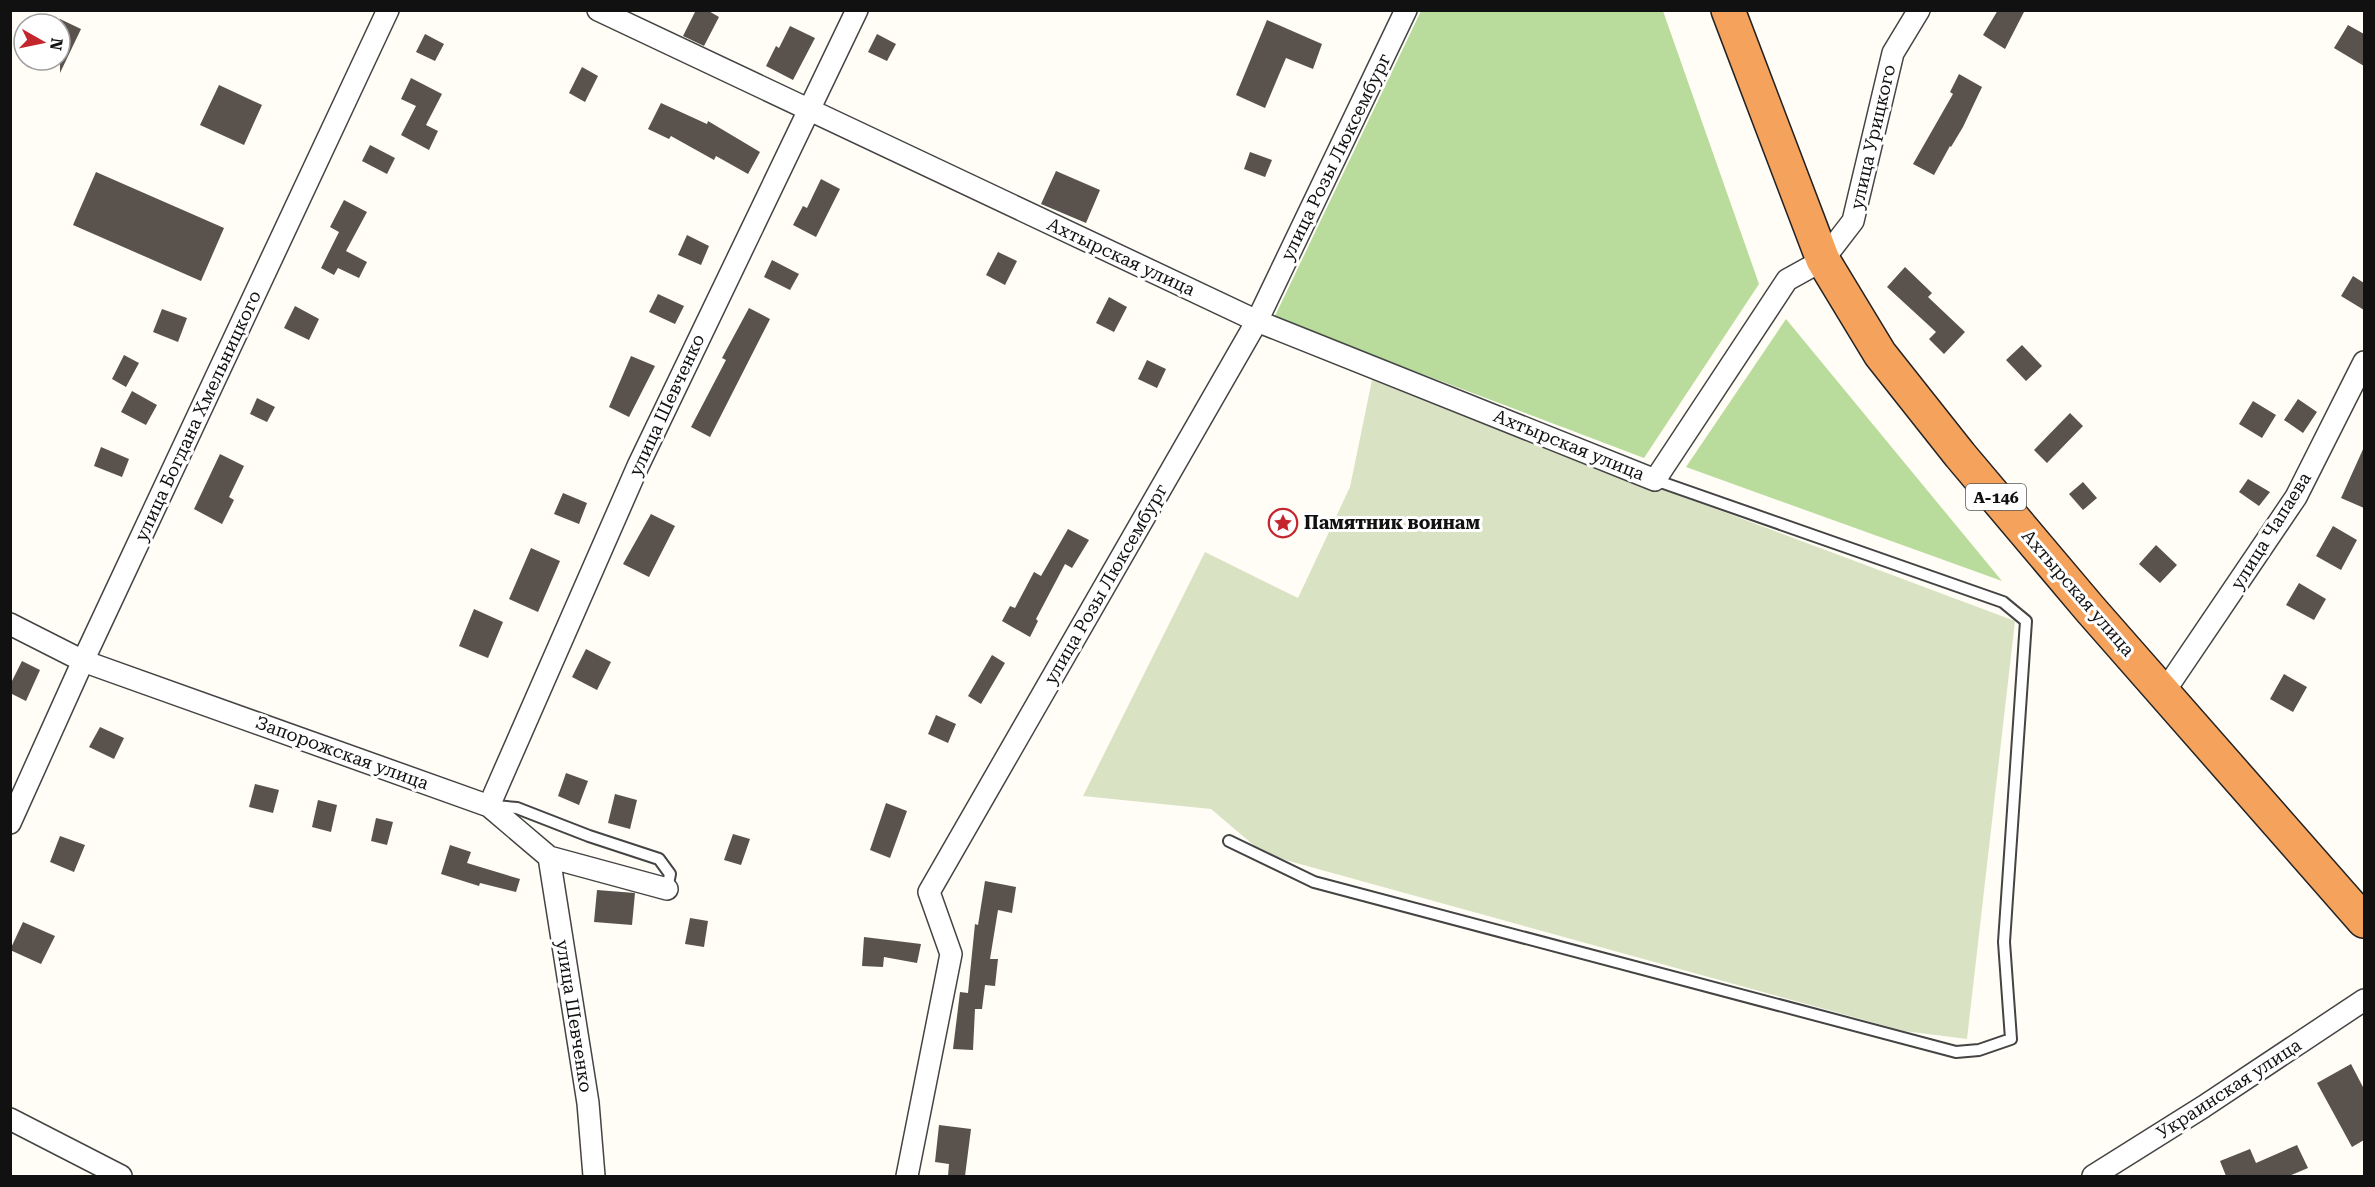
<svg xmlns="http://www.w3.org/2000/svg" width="2375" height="1187" font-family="'Roboto Serif',serif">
  <rect width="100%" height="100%" fill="#fffdf5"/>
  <path fill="#b9dc9c" d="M1421,11H1663L1759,284L1644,458L1274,318Z
    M1786,319L2002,581L1686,467Z"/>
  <path fill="#d9e3c4" d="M1372,380L2015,621L1967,1039L1904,1031L1264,854L1211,809L1083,796L1205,552L1298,598L1350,487Z"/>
  <path fill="#5a524d" d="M696,10H707L719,17L704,46L683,36Z
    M1998,10H2025L2005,49L1983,35Z
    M60,19L81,29L60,73Z
    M1267,20L1322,44L1313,69L1286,58L1265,108L1236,95Z
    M2348,25L2364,34V66L2334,48Z
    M790,26L815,38L793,80L766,66L776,46L779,48Z
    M425,34L444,44L435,61L416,52Z
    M877,34L896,44L887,61L868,52Z
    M582,67L598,76L585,102L569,93Z
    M1959,74L1982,87L1963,127L1951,147L1950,146L1934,175L1913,164L1953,94L1950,92Z
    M411,78L442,94L426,125L438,131L429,150L401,135L416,106L401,99Z
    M219,85L262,105L244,145L200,125Z
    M661,103L707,124L708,121L760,152L748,174L716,156L714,160L671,136L669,139L648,129Z
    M370,145L395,158L387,174L362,161Z
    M1250,152L1272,160L1265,177L1244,169Z
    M1056,171L1100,190L1086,223L1041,204Z
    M96,172L224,228L201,281L73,225Z
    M821,179L840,189L816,237L793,225L803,206L807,208Z
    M344,200L367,212L346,251L367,262L359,278L338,268L334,275L321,268L339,232L330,227Z
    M687,235L709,246L701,265L678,255Z
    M998,252L1017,261L1005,285L986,275Z
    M772,260L799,274L790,290L764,277Z
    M1905,267L1932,293L1928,297L1965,332L1944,354L1929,339L1936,332L1887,287Z
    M2353,276L2364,283V310L2341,296Z
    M658,294L684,306L675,324L649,312Z
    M1109,297L1127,307L1114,332L1096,323Z
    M295,306L319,319L309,340L284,328Z
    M749,308L770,319L710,437L691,427L726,360L722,358Z
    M162,309L187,318L178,342L153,332Z
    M2022,345L2042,366L2026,381L2006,360Z
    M124,355L139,363L126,387L112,379Z
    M631,356L655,366L629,417L609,407Z
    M1147,360L1166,369L1157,388L1138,379Z
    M132,391L157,405L146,425L121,412Z
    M257,398L275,407L267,422L250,414Z
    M2298,399L2317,412L2303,433L2284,420Z
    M2253,401L2276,415L2262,438L2239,424Z
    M2070,413L2083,426L2047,463L2034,450Z
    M101,447L129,459L122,477L94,466Z
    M2364,447V508L2341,498Z
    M220,454L244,466L229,497L234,500L222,524L194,509Z
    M2248,479L2270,492L2259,506L2239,492Z
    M2083,482L2097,498L2083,510L2069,494Z
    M563,493L587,503L579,524L554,514Z
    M651,514L675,526L649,577L623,564Z
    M2333,526L2357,540L2341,570L2316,556Z
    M1068,529L1089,540L1072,568L1065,564L1036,619L1038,621L1030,637L1002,621L1010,606L1015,608L1034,572L1041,576Z
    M2156,545L2177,565L2160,583L2139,564Z
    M531,548L560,561L538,612L509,599Z
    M2299,583L2326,599L2314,620L2286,605Z
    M474,609L503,622L488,658L459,646Z
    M586,649L611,662L597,690L572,677Z
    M992,655L1005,663L981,704L968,696Z
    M22,661L40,670L26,701L10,693V685Z
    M2284,674L2307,687L2293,712L2270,699Z
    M936,715L956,724L948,743L928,734Z
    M100,727L124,738L114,759L89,747Z
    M566,773L588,781L579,805L558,796Z
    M255,784L279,790L273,813L249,807Z
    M615,794L637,800L630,829L608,823Z
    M318,800L337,805L331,832L312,827Z
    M886,803L907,811L890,858L870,850Z
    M376,818L393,822L387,845L371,841Z
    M733,834L750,839L741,865L724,860Z
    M60,836L85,845L74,872L50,862Z
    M450,845L471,852L467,863L520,879L516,892L480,883L479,886L441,874Z
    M985,881L1016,887L1012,913L998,910L990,959H998L995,986L985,985L982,1009H975L973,1050L953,1049L960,992L968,993L975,924L978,925Z
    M597,890L635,893L632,925L594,922Z
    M690,918L708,921L704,947L685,944Z
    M23,922L55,936L41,964L10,950Z
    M864,937L921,944L917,963L884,957L883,967L862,966Z
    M2351,1064L2364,1089V1140L2352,1147L2317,1083Z
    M939,1125L971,1129L965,1176H948L949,1164L935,1162Z
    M2297,1145L2308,1168L2289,1176H2226L2220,1161L2250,1149L2256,1163Z"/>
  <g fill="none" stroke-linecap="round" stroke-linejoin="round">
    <g stroke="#444" stroke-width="14">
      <path id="lane" d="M495,806L517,808L589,836L659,859L670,874L667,889
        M1229,841L1314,882L1956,1052L1979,1050L2011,1039L2004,942L2026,621L2003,602L1655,480"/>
    </g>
    <g stroke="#444" stroke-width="24">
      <path id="street" d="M598,10L1257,321L1655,480L1787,280L1823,260L1853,221L1893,53L1919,10
        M10,624L83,661L489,806L549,857L667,889
        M2164,692L2296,497L2364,362
        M489,806L638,466L857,10
        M10,823L83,661L388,10
        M549,857L588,1103L594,1176
        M10,1119L121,1176
        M907,1176L951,954L929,892L1257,321L1406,10
        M2093,1176L2203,1107L2364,1000"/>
    </g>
    <g stroke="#222" stroke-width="36">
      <path id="highway" d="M1728,10L1823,260L1880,354L1960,455L2090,609L2364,921"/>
    </g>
    <use href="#lane" stroke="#fff" stroke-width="10"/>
    <use href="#street" stroke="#fff" stroke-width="21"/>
    <use href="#highway" stroke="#f5a25d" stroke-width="33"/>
  </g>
  <defs>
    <g id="sight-ring" transform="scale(1.5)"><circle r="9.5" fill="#fff" stroke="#c4262e" stroke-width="1.5"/><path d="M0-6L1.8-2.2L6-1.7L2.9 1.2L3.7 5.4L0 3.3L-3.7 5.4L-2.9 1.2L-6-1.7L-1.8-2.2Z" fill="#c4262e"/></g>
  </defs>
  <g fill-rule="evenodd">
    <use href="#sight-ring" x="1283" y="523"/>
  </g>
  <g text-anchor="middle" stroke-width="6" stroke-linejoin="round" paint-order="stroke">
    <rect fill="#fff" stroke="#585858" stroke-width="1.5" x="1966" y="484" width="60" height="26" rx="4.5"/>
    <g font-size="16" font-weight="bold" fill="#111">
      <text x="1996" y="503">А-146</text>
    </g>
    <g font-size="18" fill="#111" stroke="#fff">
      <text transform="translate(1873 137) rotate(-77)" y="6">улица Урицкого</text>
      <text transform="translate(1336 157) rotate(-64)" y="6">улица Розы Люксембург</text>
      <text transform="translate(1121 257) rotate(25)" y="6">Ахтырская улица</text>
      <text transform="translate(667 405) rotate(-65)" y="6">улица Шевченко</text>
      <text transform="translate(198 416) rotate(-65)" y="6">улица Богдана Хмельницкого</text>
      <text transform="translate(1569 445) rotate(22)" y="6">Ахтырская улица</text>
      <text transform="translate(2271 531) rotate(-58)" y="6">улица Чапаева</text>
      <text transform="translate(1106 584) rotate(-60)" y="6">улица Розы Люксембург</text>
      <text transform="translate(2078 593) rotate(49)" y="6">Ахтырская улица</text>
      <text transform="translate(342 753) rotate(20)" y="6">Запорожская улица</text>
      <text transform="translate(574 1016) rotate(81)" y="6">улица Шевченко</text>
      <text transform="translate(2229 1089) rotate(-33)" y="6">Украинская улица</text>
    </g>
    <g font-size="18" font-weight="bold" fill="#111" stroke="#fff" text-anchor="start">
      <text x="1304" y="529">Памятник воинам</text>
    </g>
  </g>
  <rect width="2375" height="1187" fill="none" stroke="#111111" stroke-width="24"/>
  <g transform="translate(42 42) rotate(99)"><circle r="28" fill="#ffffff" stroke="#a0a0a0" stroke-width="1.5"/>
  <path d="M0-4.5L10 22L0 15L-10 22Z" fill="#c4262e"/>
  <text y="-9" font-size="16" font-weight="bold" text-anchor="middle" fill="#111111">N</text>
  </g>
</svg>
